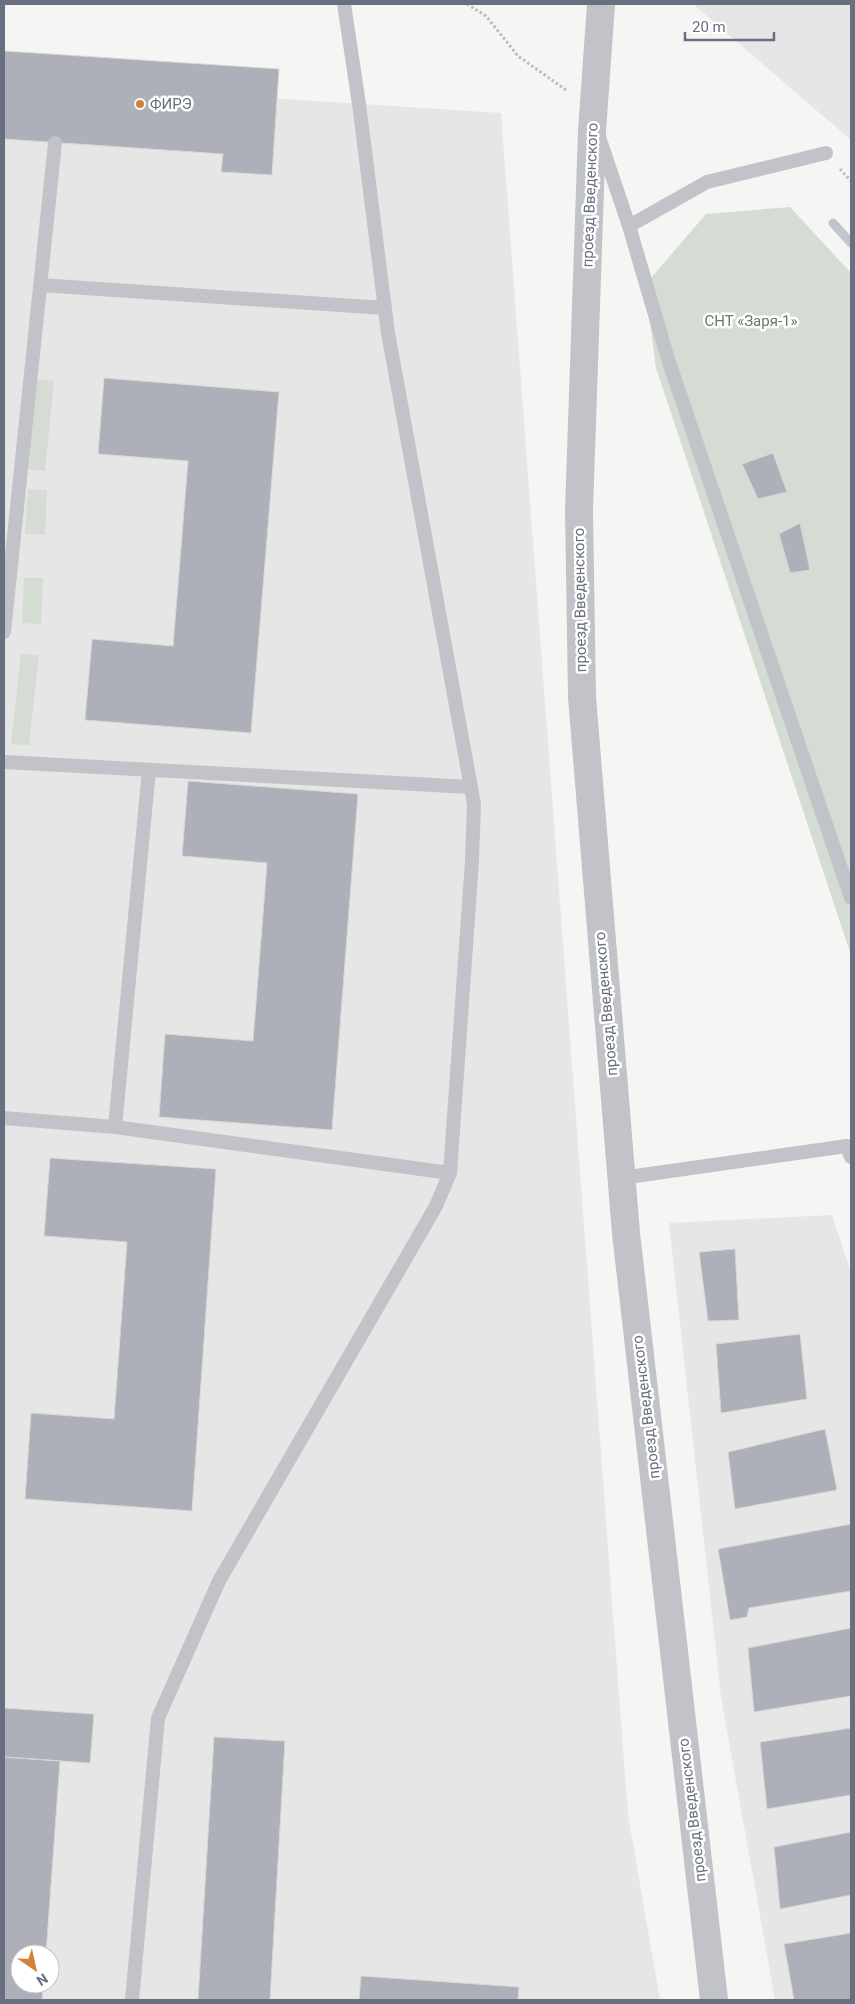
<svg xmlns="http://www.w3.org/2000/svg" width="855" height="2004" font-family="Roboto,sans-serif">
  <rect width="100%" height="100%" fill="#f5f6f3"/>
  <path fill="#e6e6e6" fill-rule="evenodd" d="M693,4H851V140Z
    M4,81L501,113L628,1815L660,2000H4ZM20,1954H50V1984H20Z
    M832,1215L851,1272V2000H775L721,1697L669,1223Z"/>
  <path fill="#d5dcd4" d="M790,207L851,273V955L656,368L645,285L706,214Z
    M36,379L54,381L45,471L27,469Z
    M28,489L47,490L45,535L25,534Z
    M24,578H43L41,624L22,623Z
    M21,654L39,655L29,745L11,744Z"/>
  <g fill="none" stroke-linecap="round" stroke-linejoin="round">
    <path stroke="#c1c5cc" stroke-width="9" d="M833,223L851,243"/>
  </g>
  <path fill="#adb0b8" stroke="#d7d7d5" d="M4,51L279,69L272,175L221,172L223,154L4,139Z
    M104,378L279,392L251,733L85,720L92,639L173,646L188,461L98,454Z
    M773,453L787,492L758,499L742,464Z
    M800,523L810,570L790,573L779,534Z
    M188,781L358,794L332,1130L159,1117L165,1034L253,1041L267,863L182,856Z
    M50,1158L216,1169L192,1511L25,1499L31,1413L114,1419L127,1242L44,1236Z
    M735,1249L739,1320L708,1321L699,1252Z
    M800,1334L807,1399L721,1413L716,1344Z
    M825,1429L837,1490L735,1509L728,1452Z
    M851,1524V1591L749,1608L747,1617L730,1620L718,1549Z
    M851,1628V1696L754,1712L748,1648Z
    M4,1708L94,1714L90,1763L4,1757Z
    M851,1728V1795L767,1809L760,1742Z
    M214,1737L285,1741L270,2000H198Z
    M4,1757L60,1761L46,1954H20V1984H43L42,2000H4Z
    M851,1832V1895L780,1909L774,1847Z
    M851,1933V2000H794L784,1944Z
    M361,1976L519,1987L518,2000H359Z"/>
  <g fill="none" stroke-linecap="round" stroke-linejoin="round">
    <path stroke="#bbbcbf" stroke-width="3" stroke-dasharray="2.5 2.5" stroke-linecap="butt" d="M467,4L486,16L518,56L566,90
      M840,169L851,181"/>
    <path stroke="#c2c3c8" stroke-width="14" d="M599,137L629,226L707,182L826,153
      M629,226L668,359L851,898
      M40,285L385,308
      M4,632L55,143
      M4,762L471,787
      M4,1118L115,1127L149,770
      M115,1127L450,1173
      M621,1178L847,1146L851,1157
      M132,2000L158,1718L219,1581L436,1206L450,1173L472,861L474,804L388,333L359,104L344,4"/>
    <path stroke="#c2c3c8" stroke-width="28" d="M601,4L592,131L579,510L582,697L626,1233L714,2000"/>
  </g>
  <circle fill="#d18337" stroke="#fff" stroke-width="2" cx="140" cy="104" r="5"/>
  <g text-anchor="middle" stroke-width="5" stroke-linejoin="round" paint-order="stroke">
    <g font-size="15" fill="#686f81" stroke="#fff" text-anchor="start">
      <text x="150" y="109">ФИРЭ</text>
    </g>
    <g font-size="15" fill="#686f81" stroke="#fff">
      <text transform="translate(590 195) rotate(-88)" y="5">проезд Введенского</text>
      <text transform="translate(580 600) rotate(-91)" y="5">проезд Введенского</text>
      <text transform="translate(606 1004) rotate(-95)" y="5">проезд Введенского</text>
      <text transform="translate(646 1407) rotate(-97)" y="5">проезд Введенского</text>
      <text transform="translate(692 1810) rotate(-97)" y="5">проезд Введенского</text>
    </g>
    <g font-size="15" fill="#667967" stroke="#fff">
      <text x="751" y="326">СНТ «Заря-1»</text>
    </g>
  </g>
  <rect width="855" height="2004" fill="none" stroke="#686f81" stroke-width="10"/>
  <g transform="translate(35 1969) rotate(146)"><circle r="24" fill="#ffffff" stroke="#c3c5cd"/>
  <path d="M0-4L9 19L0 12L-9 19Z" fill="#d18337"/>
  <text y="-8" font-size="14" font-weight="bold" text-anchor="middle" fill="#686f81">N</text>
  </g>
  <path d="M685 32v8h89v-8" fill="none" stroke="#686f81" stroke-width="2.5"/>
  <text x="692" y="32" font-size="15" fill="#686f81" stroke="#ffffff" stroke-width="4" paint-order="stroke">20 m</text>
</svg>
